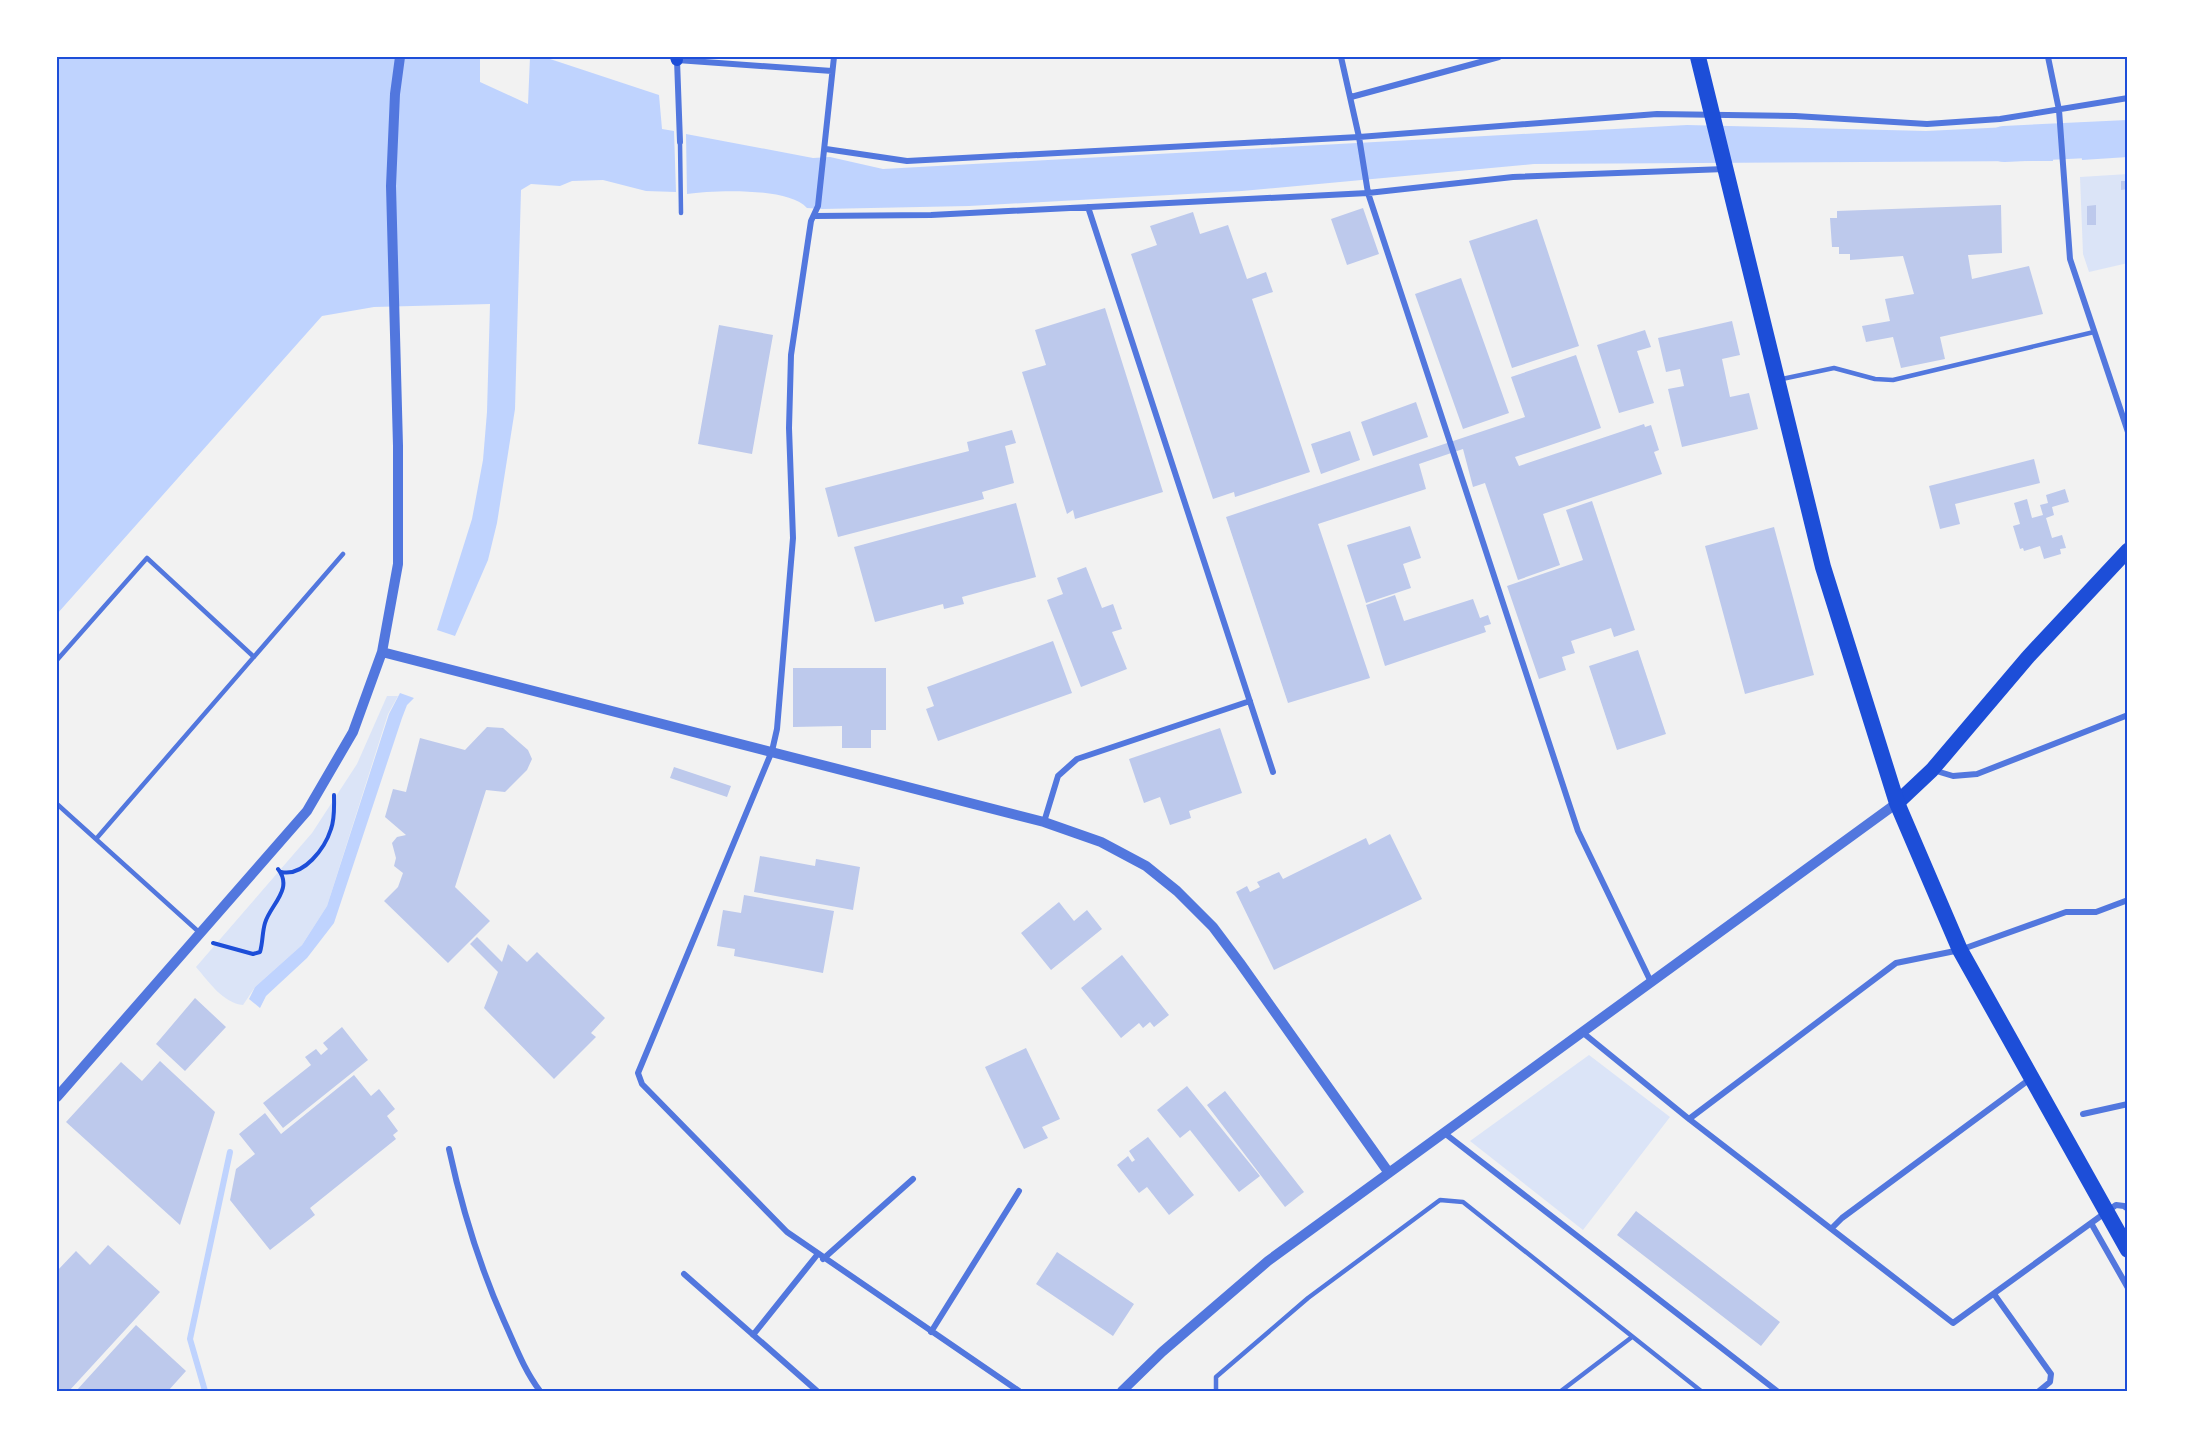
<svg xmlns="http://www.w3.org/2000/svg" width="2185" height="1448" font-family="'Asap Condensed',sans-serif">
  <rect width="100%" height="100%" fill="#f2f2f2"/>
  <path fill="#dbe4f7" d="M2128,174V263L2089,272L2083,254L2080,177Z
    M387,696H398L388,714L327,906L302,945L255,987L243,1005C223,1003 209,982 196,967L312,833L357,764Z
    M1589,1055L1670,1117L1583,1230L1470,1141Z"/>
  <path fill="#bfd3fe" d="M57,57H480V82L528,104L530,57H544L659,95L662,129L674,131L676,192L646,191L603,180L572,181L560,186L531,184L521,190L515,409L497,523L488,560L455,636L437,630L472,519L483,460L487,412L490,304L374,307L322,316L57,614Z
    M2128,122V157L2082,160L2079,123Z
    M1687,125L1926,131L2051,125L2053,161L1534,164L1242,191L969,206L822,209L807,208C788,187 714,190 687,194L686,134L813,158L830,157L883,169Z
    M400,693L414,698L407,705L402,718L334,923L307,958L266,996L260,1008L249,999L255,987L302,945L327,906L389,714Z"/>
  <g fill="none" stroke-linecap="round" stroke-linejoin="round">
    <path stroke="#bfd3fe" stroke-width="6" d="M205,1391L190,1339L230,1152"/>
    <path stroke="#bfd3fe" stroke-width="36" d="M2004,144L2128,138"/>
  </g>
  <path fill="#bdc9ec" d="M2121,181H2128V189L2121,190Z
    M2001,205L2002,253L1968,255L1972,279L2029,266L2043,314L1940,337L1945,359L1901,368L1893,337L1866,342L1862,326L1890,321L1885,299L1914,294L1903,256L1850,260V254H1839V247H1832L1830,218H1837V211Z
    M2096,205V225H2087V206Z
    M1363,208L1379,254L1347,265L1331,219Z
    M1193,212L1200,234L1228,225L1247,279L1266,272L1273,292L1252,299L1310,472L1235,497L1234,492L1213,499L1131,254L1157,245L1150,226Z
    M1537,219L1579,346L1512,368L1469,241Z
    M1461,278L1509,413L1463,429L1415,294Z
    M1105,308L1163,492L1075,519L1073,510L1067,514L1022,372L1046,365L1035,330Z
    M1732,321L1740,355L1722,359L1730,397L1749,393L1758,429L1682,447L1668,389L1684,386L1680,369L1666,372L1658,338Z
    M719,325L773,335L752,454L698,444Z
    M1645,330L1651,347L1637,351L1654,403L1619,413L1597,345Z
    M1576,355L1601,428L1515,457L1519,466L1644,424L1645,427L1651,425L1659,450L1654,452L1662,474L1543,514L1560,565L1518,580L1485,483L1473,487L1463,449L1419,464L1426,489L1318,524L1370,678L1288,703L1226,517L1525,417L1511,377Z
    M1416,402L1428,437L1373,456L1361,422Z
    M1012,430L1016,443L1005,446L1014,483L982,492L984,499L838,537L825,488L969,451L967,442Z
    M1350,431L1360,460L1321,474L1311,444Z
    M2034,459L2040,483L1955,504L1960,524L1940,529L1929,486Z
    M2065,489L2069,502L2052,507L2054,515L2046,518L2052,538L2062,535L2066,548L2060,549L2061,554L2044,559L2040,546L2024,551L2023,548L2020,549L2013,526L2020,524L2014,503L2027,499L2032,518L2043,515L2040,505L2048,503L2046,495Z
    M1592,501L1635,630L1614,637L1611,628L1571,641L1575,653L1562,657L1566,670L1539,679L1507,586L1583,560L1566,510Z
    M1016,503L1036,577L962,597L964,604L944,609L943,604L875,622L854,547Z
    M1410,526L1421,558L1403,564L1411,588L1366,603L1347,545Z
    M1774,527L1814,675L1745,694L1705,546Z
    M1086,567L1102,608L1113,604L1122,629L1112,632L1127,669L1081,687L1047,600L1063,594L1057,578Z
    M1395,595L1404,621L1473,599L1480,618L1488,615L1491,624L1484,626L1486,632L1385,666L1366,605Z
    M1053,641L1072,693L938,741L926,709L934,706L927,687Z
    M1638,650L1666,734L1617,750L1589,666Z
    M793,668H886V730H871V748H842V726L793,727Z
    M487,727L503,728L528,750L532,759L527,770L505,792L486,790L455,887L490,921L448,963L384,901L398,887L403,873L394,866L396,858L392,843L397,837L406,835L385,817L393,789L406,792L420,738L465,750Z
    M1220,728L1242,793L1189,811L1191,818L1170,825L1160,797L1144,803L1129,759Z
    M674,767L731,786L727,797L670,778Z
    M1390,834L1422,899L1274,970L1236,892L1247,886L1250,892L1260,887L1257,882L1279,872L1283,879L1366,838L1369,845Z
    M760,856L815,866L816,859L860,867L853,910L754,892Z
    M744,895L834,911L823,973L734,956L735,949L717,946L723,910L741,913Z
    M1059,902L1074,921L1087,910L1102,929L1051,970L1021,933Z
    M477,937L502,962L508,944L527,962L537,952L605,1018L591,1033L596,1037L554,1079L484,1008L498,972L470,944Z
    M1122,955L1169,1015L1154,1027L1150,1022L1143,1028L1139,1023L1121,1038L1081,988Z
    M195,998L226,1027L185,1071L156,1044Z
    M342,1027L368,1060L283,1128L263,1103L311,1065L305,1057L316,1049L321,1055L328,1049L323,1043Z
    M1026,1048L1060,1119L1042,1127L1048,1138L1024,1149L985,1067Z
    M160,1061L215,1112L180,1225L66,1122L121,1062L142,1081Z
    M354,1075L371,1096L379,1089L395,1109L387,1116L398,1131L393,1135L396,1139L310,1208L315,1215L270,1250L230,1200L236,1169L255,1154L239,1134L265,1113L281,1134Z
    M1187,1086L1260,1176L1239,1192L1190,1130L1180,1138L1157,1110Z
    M1225,1091L1304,1192L1285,1207L1207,1105Z
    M1148,1137L1194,1195L1169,1215L1147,1187L1139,1193L1117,1165L1128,1156L1132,1162L1135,1160L1129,1151Z
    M1636,1211L1780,1322L1761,1346L1617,1235Z
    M108,1245L160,1292L69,1391H57V1271L76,1251L90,1265Z
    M1057,1252L1134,1304L1113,1336L1036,1284Z
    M136,1325L186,1371L168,1391H76Z"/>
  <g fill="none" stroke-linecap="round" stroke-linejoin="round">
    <path stroke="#1d4ed8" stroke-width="4" d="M281,872C304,877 325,848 331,829C335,818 334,806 334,795
      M213,943L253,954L260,952C263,942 262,933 265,923C270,905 294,889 278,869"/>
    <path stroke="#5277de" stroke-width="4.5" d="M680,142L681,213
      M1782,379L1834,368L1875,379L1893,380L2094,332
      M57,660L147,558L254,657
      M57,804L200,933
      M96,839L343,554
      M1216,1391V1377L1308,1298L1440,1200L1463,1202L1701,1391
      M1561,1391L1632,1337"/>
    <path stroke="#5277de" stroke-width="6" d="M834,57L818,206L811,221L791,355L789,428L793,538L777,729L772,751L638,1073L642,1084L787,1232L1019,1391
      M1341,57L1359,137L1368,193L1578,831L1651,982
      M2048,57L2059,110L2070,259L2128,432
      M1351,97L1499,57
      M680,142L677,60L832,71
      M826,149L907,161L1359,137L1657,114L1795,116L1927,124L2000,119L2128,98
      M1088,207L1273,772
      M815,216L931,215L1368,193L1513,177L1725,169
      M1933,770L1953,776L1977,774L2128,715
      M1044,822L1058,776L1077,759L1250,701
      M1582,1032L1689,1119L1953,1323L2116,1205L2124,1206L2128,1209
      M2083,1114L2128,1104
      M1689,1119L1896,963L1960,950L2066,912H2096L2128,900
      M1443,1132L1777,1391
      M449,1149C462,1209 479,1265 504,1321C515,1345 524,1370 540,1391
      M2091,1223L2128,1288
      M1832,1228L1842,1218L2030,1079
      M823,1259L913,1179
      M684,1274L817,1391
      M1994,1294L2051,1374L2050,1382L2039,1391
      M931,1332L1019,1191
      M753,1335L817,1255"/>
    <path stroke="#5277de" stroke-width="10" d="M382,652L1044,822L1101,842L1146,866L1177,891L1213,927L1240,963L1389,1173
      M57,1097L307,811L353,732L382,652L398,564V446L391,186L395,94L400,57
      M1122,1391L1162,1352L1268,1261L1897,803"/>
    <path stroke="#1d4ed8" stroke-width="12" d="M676,57L677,60"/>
    <path stroke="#1d4ed8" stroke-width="15" d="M1897,803L1932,770L2028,657L2128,550"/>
    <path stroke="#1d4ed8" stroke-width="16" d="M1698,57L1823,567L1897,803L1960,950L2128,1250"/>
  </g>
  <rect width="2185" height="1448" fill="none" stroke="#ffffff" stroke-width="117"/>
  <rect x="58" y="58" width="2068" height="1332" fill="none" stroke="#1d4ed8" stroke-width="2"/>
</svg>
